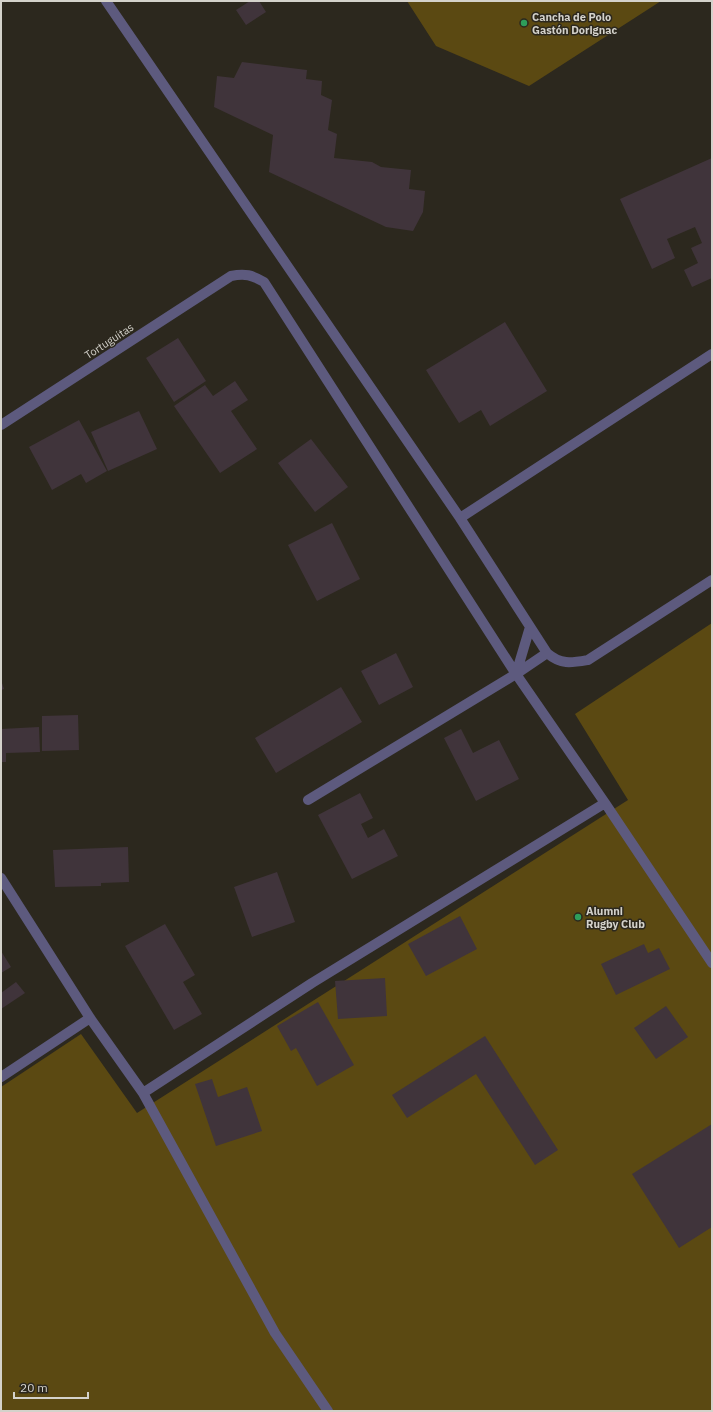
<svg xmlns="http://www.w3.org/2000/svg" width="713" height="1412" font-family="'IBM Plex Sans',sans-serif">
  <rect width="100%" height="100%" fill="#2c281e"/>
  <path fill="#5b4912" d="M407,1H661L529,86L436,46Z
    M712,623V1411H1V1087L81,1034L137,1113L628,800L575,714Z"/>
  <path fill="#40343b" d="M250,1H259L266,12L246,25L236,10Z
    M242,62L307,70L306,79L322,81L321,95L332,100L328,130L337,134L334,158L372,162L381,167L411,170L409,189L425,191L423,212L413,231L386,227L269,172L273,135L214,107L217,76L234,78Z
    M712,158V278L692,287L684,270L698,263L691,248L702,243L695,227L667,239L675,258L652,269L620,199Z
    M505,322L547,391L490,426L481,410L459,423L426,370Z
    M178,338L206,381L174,402L146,358Z
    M235,381L248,400L231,411L257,449L220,473L174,406L205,385L213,396Z
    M139,411L157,449L108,471L91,432Z
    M79,420L107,471L86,483L81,474L52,490L29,447Z
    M311,439L348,487L315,512L278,463Z
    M332,523L360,579L317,601L288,545Z
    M396,653L413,687L379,705L361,671Z
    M1,680L4,689L1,690Z
    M341,687L362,722L276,773L255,738Z
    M78,715L79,750L42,751V716Z
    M39,727L40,752L6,753V762H1V729Z
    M461,729L473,753L499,740L519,779L476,801L444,738Z
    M360,793L373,818L361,824L368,838L384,829L398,856L352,879L318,815Z
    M128,847L129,882L101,883V886L55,887L53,850Z
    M277,872L295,922L252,937L234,887Z
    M460,916L477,949L426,976L408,944Z
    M165,924L195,975L183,982L202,1014L174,1030L125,946Z
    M644,944L648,953L659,948L670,969L616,995L601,964Z
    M1,951L11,967L1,973Z
    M385,978L387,1016L338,1019L335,981Z
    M16,982L25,993L1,1009V993Z
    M318,1002L354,1065L317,1086L296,1048L291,1051L277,1026Z
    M666,1006L688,1037L656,1059L634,1028Z
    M485,1036L558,1150L535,1165L476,1074L407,1118L392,1095Z
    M212,1079L218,1097L247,1087L262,1131L216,1146L195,1084Z
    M712,1124V1227L679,1248L632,1174Z"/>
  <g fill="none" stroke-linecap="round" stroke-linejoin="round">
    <path stroke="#5d5a7e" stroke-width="10" d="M106,1L460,518L547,653C561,665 571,663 588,660L712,580
      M1,425L231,276C245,273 252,275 264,282L516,674L605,803
      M460,518L712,354
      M530,627L516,674L547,653
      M308,800L516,674
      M1,878L90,1018L143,1093L312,983L605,803L712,963
      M1,1077L90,1018
      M143,1093L275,1333L328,1411"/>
  </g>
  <g fill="#2e9e5b" stroke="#2c281e" stroke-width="1.5">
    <circle cx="524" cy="23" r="4"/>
    <circle cx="578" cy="917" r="4"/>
  </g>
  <g text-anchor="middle" stroke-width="3" stroke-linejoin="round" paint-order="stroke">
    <g font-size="11" font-weight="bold" fill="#d4d2cb" stroke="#2c281e" text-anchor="start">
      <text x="532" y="21">Cancha de Polo<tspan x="532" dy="13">Gastón Dorignac</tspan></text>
      <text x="586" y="915">Alumni<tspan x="586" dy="13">Rugby Club</tspan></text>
    </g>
    <g font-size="11" fill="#d4d2cb" stroke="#2c281e">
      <text transform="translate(109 341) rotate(-33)" y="4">Tortuguitas</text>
    </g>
  </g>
  <rect width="713" height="1412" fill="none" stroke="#d4d2cb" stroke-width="4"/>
  <path d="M14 1392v6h74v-6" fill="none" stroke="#d4d2cb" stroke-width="2"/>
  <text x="20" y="1392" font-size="12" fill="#d4d2cb" stroke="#2c281e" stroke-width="3" paint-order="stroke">20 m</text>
</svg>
